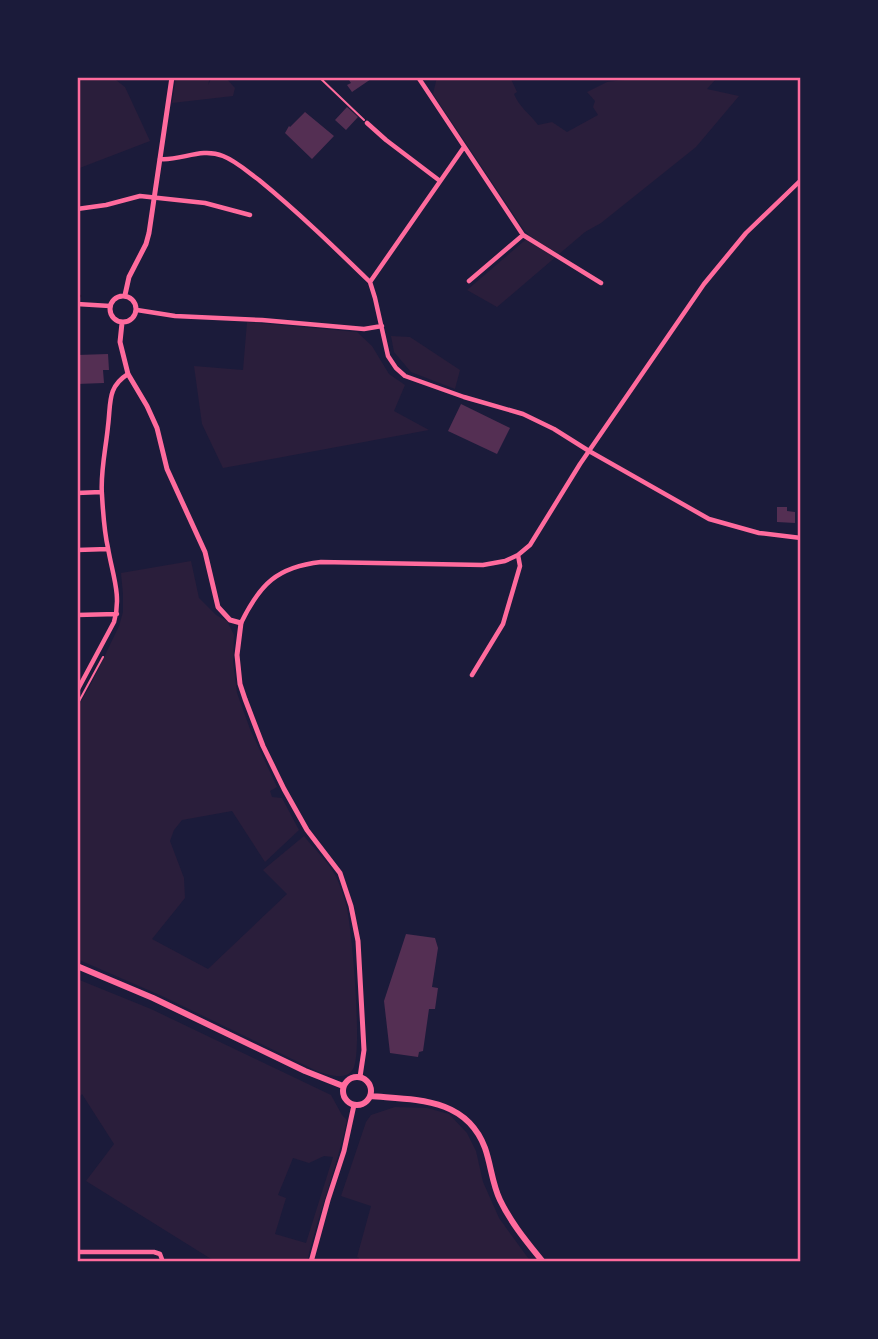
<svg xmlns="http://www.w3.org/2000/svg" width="878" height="1339" font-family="'Space Grotesk',sans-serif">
  <rect width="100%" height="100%" fill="#1b1b3a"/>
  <path fill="#2a1e3b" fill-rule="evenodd" d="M77,77H112L125,87L150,141L77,169Z
    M176,77H210L208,85L212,77H225L235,88L233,96L172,103Z
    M437,77H515L511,79L517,92L514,94C519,107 530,114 538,125L552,122L567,132L598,115L593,107L595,101L587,92L607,82L648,77H714L715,80L707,89L739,96L696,147L601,223L585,232L497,307L467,290L530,236L524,230L433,94Z
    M247,322L357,332L372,346L389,374L405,385L394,411L429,430L223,468L202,424L194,366L243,370Z
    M391,336L410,337L460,370L455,389L411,372L394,352Z
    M191,561L199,598L216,615L227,621L234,635L233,662L237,693L250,729L277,787L270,791L272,797L282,798L299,830L265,862L232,811L182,820L174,830L170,841L184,878L185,898L152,939L208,969L287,894L263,870L304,836C314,849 330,863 337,879C341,888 345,899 347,909C352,931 363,1054 353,1069C346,1081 330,1075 319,1072L162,996L77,959V709L93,680L119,626L123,612V594L121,573Z
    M77,979L151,1009L331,1095L342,1115L347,1120C337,1168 318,1214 307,1262H216L86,1181L114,1144L82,1094L77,1099ZM324,1156L333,1157L306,1243L275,1234L286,1198L278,1195L293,1158L309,1163Z
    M395,1107L427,1108L449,1114L467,1133L476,1151L483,1182L499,1218L531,1262H358L359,1258L357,1257L371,1206L341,1196L366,1122L371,1115Z"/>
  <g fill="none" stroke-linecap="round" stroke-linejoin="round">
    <path stroke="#12122b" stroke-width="2.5" d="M77,295L80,296"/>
  </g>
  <path fill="#542f53" d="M347,77H374L352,92L347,85L351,83Z
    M347,107L358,117L346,130L335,120Z
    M305,112L334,136L312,159L285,133L289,126L290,127Z
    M108,354L109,370H103L104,383L77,384V355Z
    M461,404L510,428L497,454L448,431Z
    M777,507H787V511L795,512V523L777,522Z
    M406,934L435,938L438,948L432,987L438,988L435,1009H429L423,1051L419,1052L418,1057L390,1053L384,1001Z"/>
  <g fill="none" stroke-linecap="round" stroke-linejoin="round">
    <path stroke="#ff6b9d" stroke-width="2" d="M319,77L364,120
      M77,705L103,657"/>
    <path stroke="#ff6b9d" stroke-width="4.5" d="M418,77L523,235L601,283
      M367,123L386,140L440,181
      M464,147L370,282L375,298L388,356L396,368L405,376L464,397L523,414L554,429L589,451L709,519L759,533L801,538
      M160,159C181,161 201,147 223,156C236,161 248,172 259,180C298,212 334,247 370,282
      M77,209L106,205L140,196L205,203L250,215
      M469,281L523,235
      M77,304L110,306
      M137,310L175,316L262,320L364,329L382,326
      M77,493L101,492
      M77,550L108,549
      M77,615L117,614
      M241,623C260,584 277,567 321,562L483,565L505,561L518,555L530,545L580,464L704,284L746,233L801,180
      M472,675L503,624L520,566L518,555
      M77,691L114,622C122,596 112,573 108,548C104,531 103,512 102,495C100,473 106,448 108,426C111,403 107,387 128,374
      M77,1252H154L160,1254L163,1262"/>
    <path stroke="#ff6b9d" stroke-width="5" d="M125,295L129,277L146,244L149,233L172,77
      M110 309a13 13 0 1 1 26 0a13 13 0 1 1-26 0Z
      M122,323L120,342L128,374L147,406L157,428L167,469L205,552L218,607L230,620L241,623L237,655L240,684L245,699L263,746L284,789L307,830L340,873L351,906L358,941L364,1050L360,1077
      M311,1262L328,1200L344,1151L354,1105"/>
    <path stroke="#ff6b9d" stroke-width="6" d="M77,966L153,998L305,1071L343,1086
      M343 1091a14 14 0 1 1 28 0a14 14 0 1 1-28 0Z
      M370,1096C415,1100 466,1097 485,1148C491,1165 492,1183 500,1200C511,1223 527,1242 543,1262"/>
  </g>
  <rect width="878" height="1339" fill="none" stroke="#1b1b3a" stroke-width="158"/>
  <rect x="79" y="79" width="720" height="1181" fill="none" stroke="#ff6b9d" stroke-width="2.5"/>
</svg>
